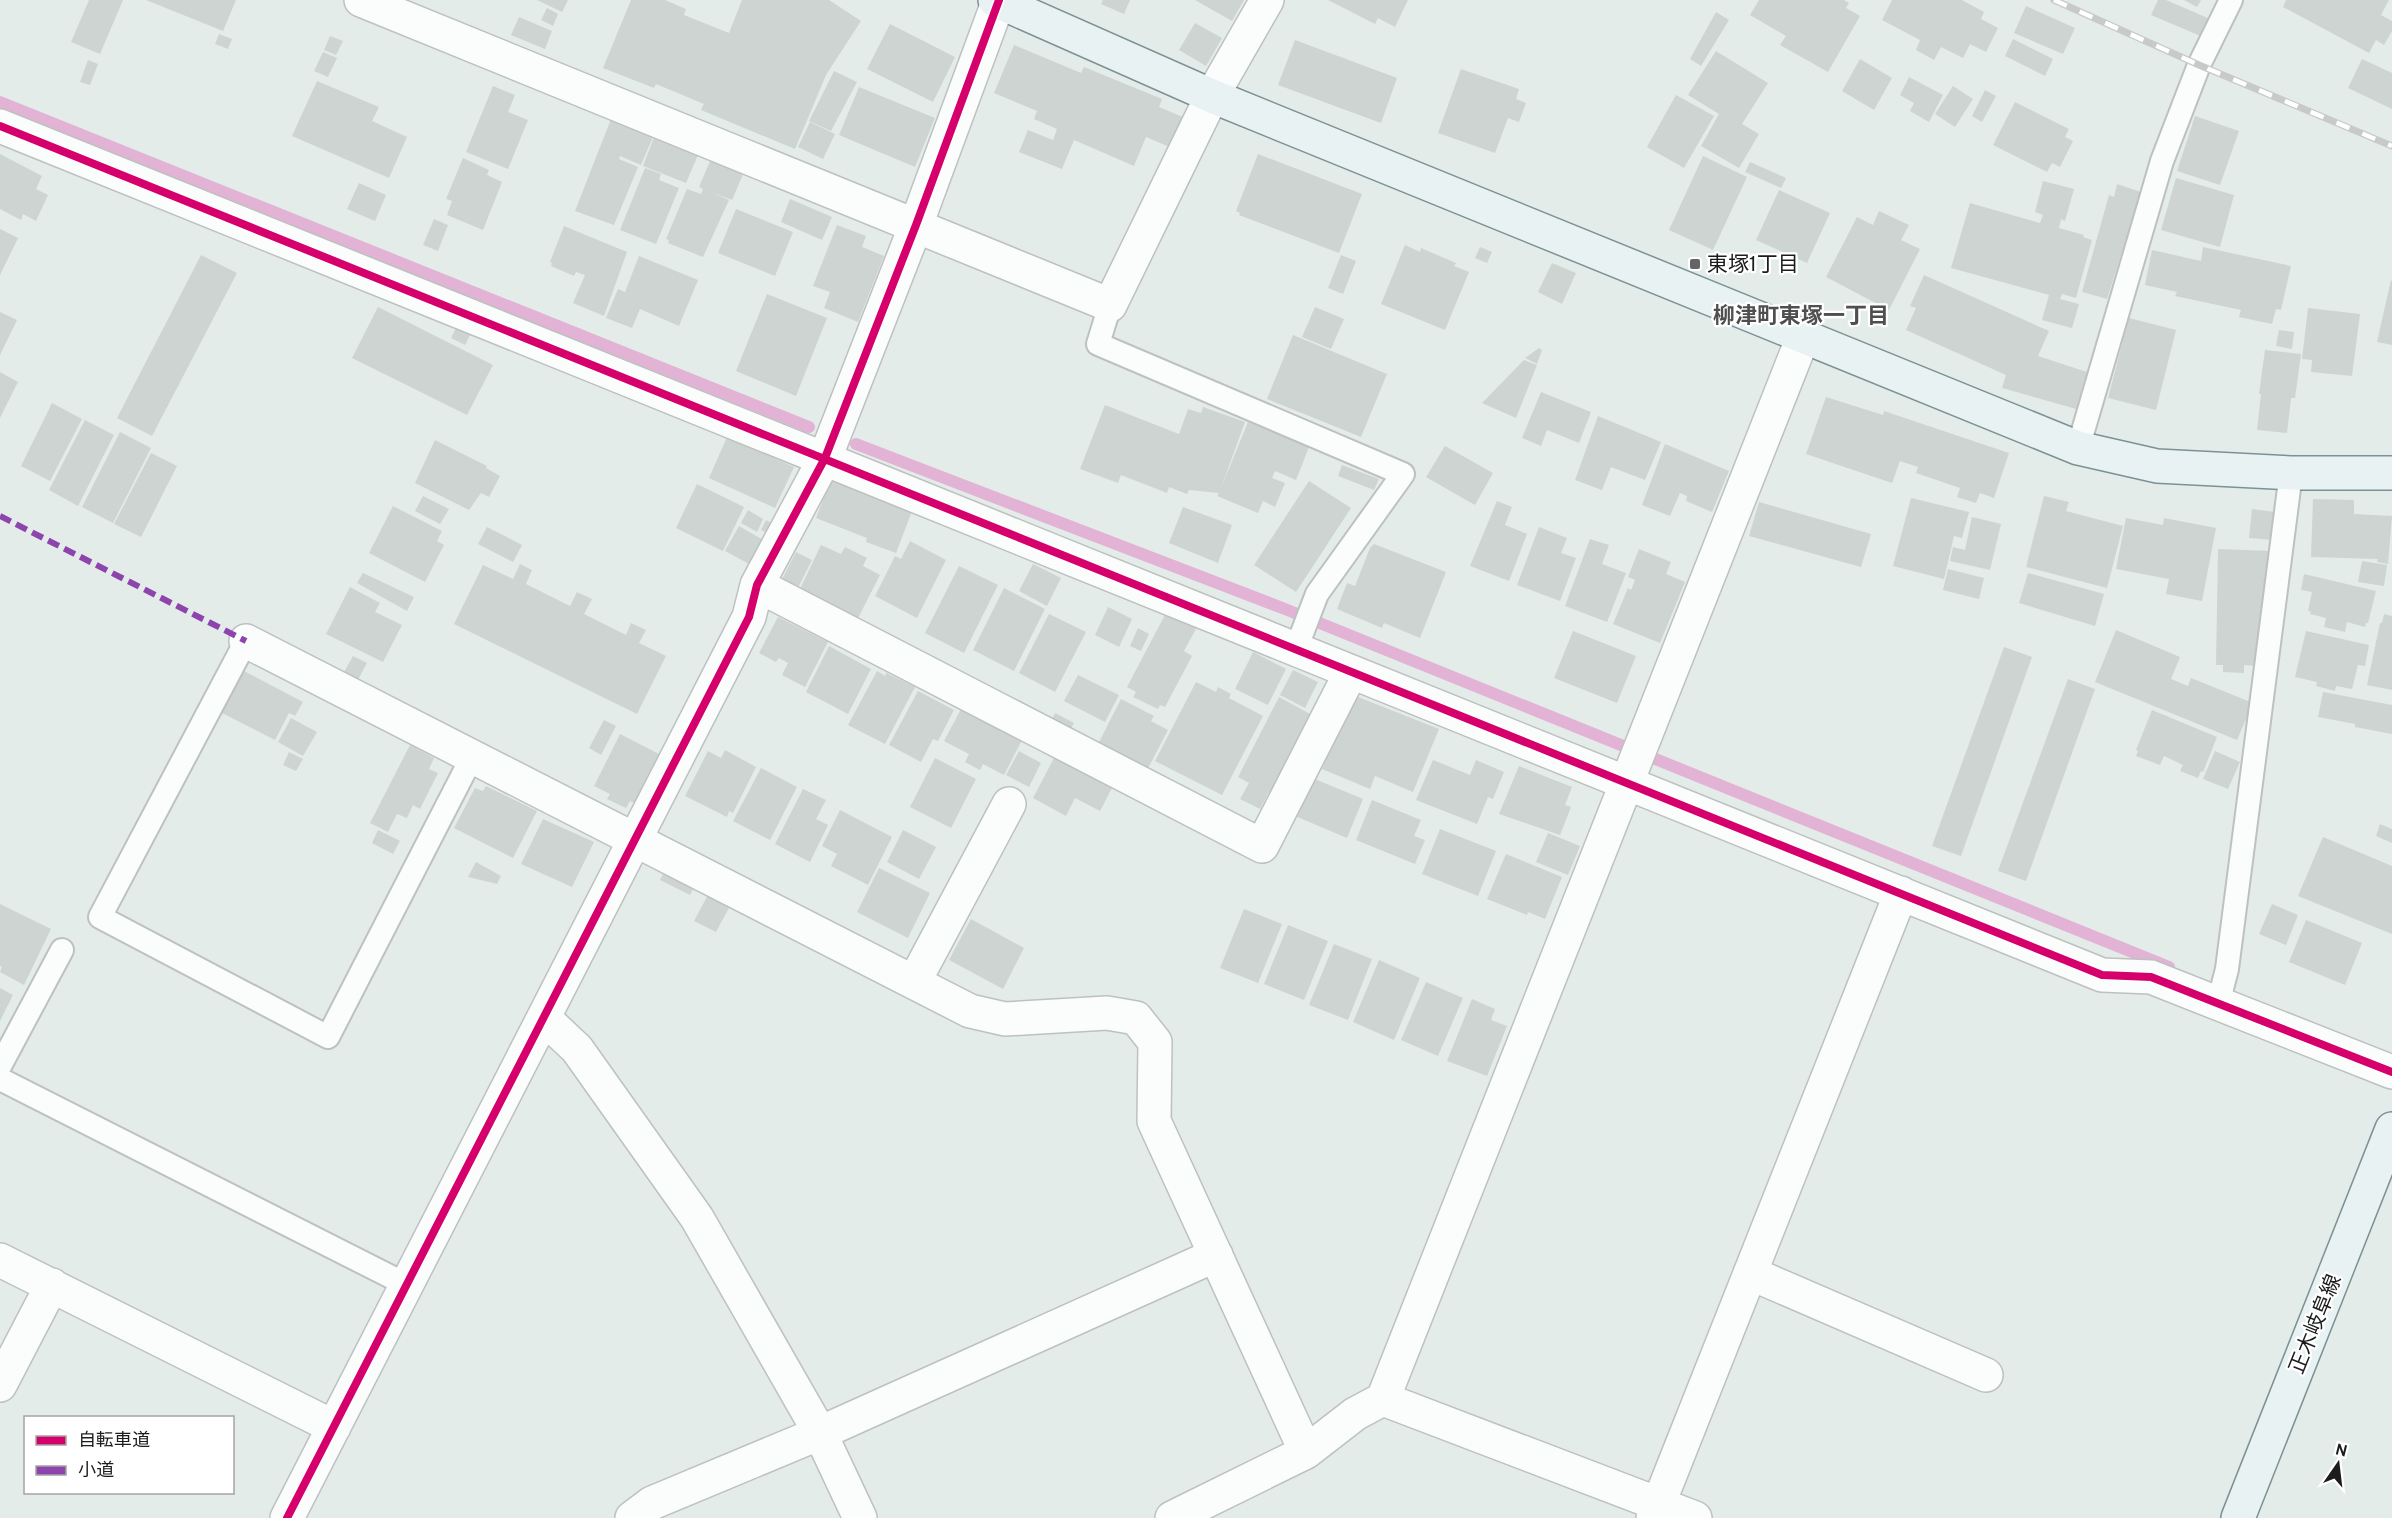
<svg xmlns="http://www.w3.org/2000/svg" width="2392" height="1518" font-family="Overpass,'Noto Sans JP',sans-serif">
  <rect width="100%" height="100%" fill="#e4ecea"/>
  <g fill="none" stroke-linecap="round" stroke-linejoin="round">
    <path stroke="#e2b3d5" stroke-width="12" d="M0,102L809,427
      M856,444L1285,609L2169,967"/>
  </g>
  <path fill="#cdd4d1" d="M89,0H123L100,54L71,42Z
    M146,0H236L223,31Z
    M537,0H568L562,12Z
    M631,0H665L686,9L684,15L729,33L742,0H829L861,21L826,75L795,149L701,110L704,104L656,84L654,88L603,68Z
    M1103,0H1130L1124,14L1101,4Z
    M1195,0H1244L1232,21Z
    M1328,0H1408L1395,27L1378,18L1375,24Z
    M1759,0H1844L1849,3L1846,8L1860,16L1828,72L1780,45L1786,36L1750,15Z
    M1892,0H1962L1984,12L1981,19L1998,28L1986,52L1970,44L1963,58L1941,47L1934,60L1916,50L1920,40L1882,20Z
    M2158,0H2166L2210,19L2203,37L2151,15Z
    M2184,0H2201L2197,7Z
    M2286,0H2389L2381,15L2392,21V31L2384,45L2376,40L2369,53L2283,7Z
    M2026,6L2075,28L2063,54L2014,33Z
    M547,8L558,14L553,26L541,20Z
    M1716,12L1729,20L1701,66L1690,59Z
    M519,17L552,31L545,49L511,35Z
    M1195,23L1222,38L1206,66L1179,50Z
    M890,24L955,57L933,102L867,69Z
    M219,34L232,39L228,49L215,44Z
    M330,36L343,41L336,55L324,50Z
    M2013,39L2053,59L2045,76L2005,56Z
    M1295,40L1397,78L1381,123L1278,85Z
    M1014,45L1081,73L1084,67L1162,99L1159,107L1185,118L1172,148L1146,137L1134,166L1074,140L1062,169L1019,152L1028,130L1053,140L1057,129L1034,119L1037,111L994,93Z
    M1716,51L1768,83L1742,124L1759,134L1739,168L1701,146L1719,114L1688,95Z
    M323,52L337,58L328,77L314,71Z
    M1860,59L1892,78L1874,110L1842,91Z
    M2362,59L2392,73V109L2348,88Z
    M88,60L98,64L90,85L80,82Z
    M1461,69L1519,89L1516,99L1526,103L1519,122L1508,118L1495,153L1438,133Z
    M834,71L857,82L831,131L809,121Z
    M1909,77L1943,95L1929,122L1910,111L1914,103L1900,95Z
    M317,81L379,107L372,121L407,137L389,178L292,136Z
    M493,86L515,95L508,112L528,120L508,169L466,152Z
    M1953,86L1973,99L1955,127L1935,114Z
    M859,87L935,118L915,167L839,135Z
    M1985,90L1996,96L1982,122L1972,116Z
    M1676,95L1714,116L1684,168L1647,147Z
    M2015,102L2069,129L2065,137L2073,141L2060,167L2052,163L2047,172L1993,145Z
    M2195,116L2239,131L2220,185L2177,171Z
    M611,119L653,137L641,165L620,156L619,159L638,167L614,225L575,211Z
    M810,122L835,134L823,159L798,147Z
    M654,137L698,155L686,183L643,166Z
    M0,154L42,176L36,189L48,195L36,221L23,214L21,220L0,209Z
    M1258,154L1362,194L1339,253L1239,215L1240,213L1236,211Z
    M1703,156L1747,177L1713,250L1669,230Z
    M463,158L489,170L487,175L502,182L483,230L447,215L452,201L446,199Z
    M711,159L744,172L732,200L711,192L729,200L703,257L668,243L669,240L666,239L687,189L701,194L703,189L699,187Z
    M1750,162L1786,178L1781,188L1745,172Z
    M645,168L661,174L659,180L679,188L656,244L620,230Z
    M2176,178L2234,195L2220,247L2161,230Z
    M2043,181L2074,189L2065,221L2061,219L2059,228L2084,235L2083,237L2092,240L2076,298L2062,294L2060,299L2079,304L2072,328L2042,320L2049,295L1951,268L1970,203L2040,223L2043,215L2035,212Z
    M359,183L386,195L375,221L347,209Z
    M2117,184L2141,192L2107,299L2082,292L2109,195L2114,197Z
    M1779,190L1830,213L1807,263L1756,240Z
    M790,199L832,217L822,240L781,222Z
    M736,209L793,232L775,276L718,253Z
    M1879,211L1909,225L1901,240L1920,249L1889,310L1826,277L1857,217L1873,225Z
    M434,219L448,225L438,251L423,245Z
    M837,225L866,236L862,247L884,256L858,322L824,308L830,292L813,286Z
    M564,226L627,252L604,316L573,303L585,275L576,272L574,276L551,266L552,263L550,262Z
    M0,229L18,238L0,275Z
    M1405,245L1420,252L1421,248L1456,263L1454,266L1469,272L1445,330L1381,304Z
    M1480,247L1492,252L1487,263L1475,258Z
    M2203,247L2291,266L2281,310L2276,309L2272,324L2239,317L2241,310L2175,296L2177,292L2145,285L2152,250L2201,261Z
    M201,255L237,273L152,436L117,418Z
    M1341,255L1356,261L1343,294L1328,288Z
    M639,256L698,280L679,326L640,309L632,328L606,318L618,289L625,292Z
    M1552,263L1576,273L1562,304L1538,292Z
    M1924,275L2049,331L2038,356L2087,372L2076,409L2002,388L2006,375L1906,330L1916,308L1910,306Z
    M2391,280L2392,281V345L2377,342Z
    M767,294L827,318L796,396L736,371Z
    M378,307L493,365L467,415L352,358Z
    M1315,307L1344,319L1331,349L1302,337Z
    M2308,308L2360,314L2352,376L2311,372L2312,360L2302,359Z
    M0,312L17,320L0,355Z
    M2129,318L2176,330L2156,410L2108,398Z
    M457,326L471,333L465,345L451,338Z
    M2279,330L2294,332L2292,349L2276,346Z
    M1293,335L1387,374L1361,437L1267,399Z
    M1539,348L1542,350L1537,364L1525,358Z
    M2265,350L2301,354L2295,398H2291L2287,433L2257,430L2261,394H2259Z
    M1524,360L1537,365L1516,418L1482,403Z
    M0,372L18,382L0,418Z
    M1541,392L1591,412L1579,443L1547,430L1541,446L1522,438Z
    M1826,397L1883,415L1884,411L2009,453L1994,498L1980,493L1976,503L1957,497L1960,488L1916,473L1918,467L1900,461L1892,483L1806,454Z
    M52,403L82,419L50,481L21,466Z
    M1105,405L1179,434L1188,409L1201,413L1203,407L1245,422L1221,488L1248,422L1309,447L1296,480L1275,471L1272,478L1285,483L1275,507L1263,501L1258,513L1217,496L1219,493L1189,490L1187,494L1169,487L1167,493L1121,475L1118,483L1080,469Z
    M1598,416L1661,442L1645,480L1611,467L1602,490L1575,480Z
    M85,420L114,435L78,506L49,490Z
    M120,432L151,448L113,523L82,507Z
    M727,437L794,467L775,508L709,478Z
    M435,440L487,466L486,468L500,476L489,497L481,493L469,510L415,483Z
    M1665,444L1729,471L1712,512L1686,501L1687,496L1680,493L1670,516L1642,505Z
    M1445,446L1493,473L1475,505L1426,477Z
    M151,453L177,466L141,537L114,524Z
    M1342,465L1379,479L1374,490L1338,476Z
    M833,474L914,506L896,553L866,542L867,538L816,518Z
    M1309,481L1351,508L1296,592L1254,565Z
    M697,484L744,507L723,551L676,528Z
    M423,496L449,509L440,524L415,511Z
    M2044,496L2069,502L2066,511L2123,526L2107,588L2026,567Z
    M1911,498L1969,512L1962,538L1954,536L1944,579L1893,566Z
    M2313,499L2354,500V514L2392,516L2388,564L2377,562L2378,559L2311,557Z
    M1497,501L1512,507L1505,525L1527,534L1509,581L1470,566Z
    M1759,502L1871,534L1861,567L1749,536Z
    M393,506L442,531L437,541L444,545L425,582L369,553Z
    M1183,507L1232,525L1218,563L1169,543Z
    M2252,509L2275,512L2272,540L2249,538Z
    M748,510L763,519L757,532L741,523Z
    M1972,517L2001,524L1990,570L1950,561L1953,547L1965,550Z
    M2126,518L2163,525L2164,518L2216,528L2202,601L2166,594L2169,579L2116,569Z
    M766,520L774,524L768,534L761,530Z
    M739,526L765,541L751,565L725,551Z
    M487,527L522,545L513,562L478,544Z
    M1539,527L1567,538L1561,553L1576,558L1560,601L1517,585Z
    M1590,539L1609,545L1602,564L1626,573L1607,622L1565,606Z
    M910,541L946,560L917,618L875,596L895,556L901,559Z
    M1374,544L1446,572L1420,638L1384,623L1382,628L1337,609L1347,583L1355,586L1370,548Z
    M821,545L841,554L845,547L867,558L863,566L880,575L857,620L799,591Z
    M1639,549L1671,562L1666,574L1685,582L1660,643L1613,624L1628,588L1631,590L1635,580L1628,577Z
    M2218,549L2271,551L2256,666L2244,665V673L2223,672V665H2216Z
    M796,552L812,560L796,592L780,583Z
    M2362,561L2387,565L2384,586L2358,582Z
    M520,564L532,570L526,584L570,606L577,592L592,599L584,614L626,635L631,623L646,630L639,643L666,656L637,714L454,624L483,565L513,579Z
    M1033,564L1061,578L1047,606L1019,591Z
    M959,566L998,585L964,653L925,633Z
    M1948,569L1984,578L1979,599L1943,590Z
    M363,573L414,597L407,611L357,583Z
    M2028,573L2104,594L2095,626L2019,603Z
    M2304,574L2376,591L2368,623H2366L2365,627L2347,622L2345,632L2324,627L2326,618L2310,614L2311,611H2308L2312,592L2301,590Z
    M350,587L380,603L375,612L402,625L383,662L326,634Z
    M1004,588L1045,609L1014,671L973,650Z
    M1108,607L1132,619L1119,647L1095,635Z
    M1167,611L1197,627L1184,651L1192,656L1165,707L1160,705L1158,709L1133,697L1136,692L1127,687Z
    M1049,614L1086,632L1055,692L1019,673Z
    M2384,614L2392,616V690L2367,685L2380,623H2382Z
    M778,617L828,642L805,687L782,675L788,663L779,658L776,662L759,653Z
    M1138,628L1149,634L1141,651L1130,646Z
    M2116,630L2180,657L2171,679L2188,686L2191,678L2253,703L2237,740L2095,682Z
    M1573,631L1636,656L1617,703L1554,678Z
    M2306,631L2369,645L2365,666L2358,665L2352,689L2336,686L2335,691L2316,686L2317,682L2295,677Z
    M829,646L871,669L848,714L806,692Z
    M2004,647L2032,657L1961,856L1932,846Z
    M1253,652L1286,669L1268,705L1235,689Z
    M353,656L367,663L353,689L339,681Z
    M1293,670L1318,682L1305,708L1280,695Z
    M244,671L303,702L295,716L289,713L275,740L222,713Z
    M877,671L885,676L886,673L915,687L885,744L848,725Z
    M1078,675L1119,695L1105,722L1064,701Z
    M2068,679L2095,689L2026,881L1998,871Z
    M1196,682L1216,692L1218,687L1231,694L1229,698L1263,716L1222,795L1155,761Z
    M918,691L954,710L938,741L933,739L921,762L889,745Z
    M2323,692L2392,705V734L2355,727V724L2318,717Z
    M1348,693L1439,729L1413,792L1375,776L1370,789L1322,769L1341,722Z
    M1279,697L1312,715L1272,794L1269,792L1260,809L1240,799L1249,783L1238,777Z
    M1121,699L1154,716L1151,721L1168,730L1144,776L1095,750Z
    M961,709L1022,740L1004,775L983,764L980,770L965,762L969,754L944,741Z
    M2152,710L2217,737L2203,772L2201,771L2198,778L2180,771L2183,765L2164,756L2160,765L2136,756L2138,751L2136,750Z
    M1055,713L1074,723L1065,739L1047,729Z
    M291,718L317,732L303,756L278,742Z
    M604,720L616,726L601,755L589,748Z
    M620,734L659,754L634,803L630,801L626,808L607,799L610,794L594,786Z
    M410,745L434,758L429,769L438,773L420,809L413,805L407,818L397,814L388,832L370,823Z
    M725,750L756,767L733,813L729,811L727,817L685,796L708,751L721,758Z
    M1019,751L1041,763L1029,787L1006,775Z
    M2215,751L2240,762L2228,789L2203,779Z
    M289,752L303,759L296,771L283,765Z
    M935,758L976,779L951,828L910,807Z
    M1054,758L1112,788L1100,811L1075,798L1066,816L1033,798Z
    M1433,760L1470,775L1476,760L1504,772L1493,799L1488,797L1477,824L1416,800Z
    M1519,766L1572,787L1565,805L1571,807L1560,835L1499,814Z
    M761,768L797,787L770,840L733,821Z
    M1310,777L1363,799L1347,838L1295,816Z
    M486,786L537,811L513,858L454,828L475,788L483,791Z
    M803,789L826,800L816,819L828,825L810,862L775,844Z
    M1372,800L1421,820L1414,836L1425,840L1415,864L1356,840Z
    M840,810L892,837L868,885L831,866L837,854L822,846Z
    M543,819L594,842L572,887L521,864Z
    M2380,824L2392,829V843L2376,836Z
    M1440,829L1496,851L1478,896L1422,874Z
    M378,830L400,841L393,854L372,843Z
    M903,830L936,847L919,879L887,862Z
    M1548,833L1580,846L1568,875L1536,862Z
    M2323,837L2392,866V934L2298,896Z
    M1506,854L1562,877L1545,919L1528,912L1527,915L1487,899Z
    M476,862L501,876L497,884L468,877Z
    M879,868L930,893L908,938L857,912Z
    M665,870L695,885L690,895L660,880Z
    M709,893L731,904L716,932L694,921Z
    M0,904L51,929L24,985L0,972L2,966H0Z
    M2272,904L2298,915L2286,945L2259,934Z
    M1244,909L1282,924L1258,983L1220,968Z
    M971,919L1024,948L1003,989L949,960Z
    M2306,920L2362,943L2345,985L2289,962Z
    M1288,925L1328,941L1304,1000L1264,984Z
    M1334,944L1372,959L1348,1020L1309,1005Z
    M1379,960L1420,978L1394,1040L1353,1022Z
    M1426,982L1463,998L1438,1056L1401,1040Z
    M0,988L13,995L0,1021Z
    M1472,999L1495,1009L1491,1020L1507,1026L1487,1076L1447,1061Z"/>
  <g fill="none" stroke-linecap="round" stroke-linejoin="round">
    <g stroke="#bdc1c0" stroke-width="26">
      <path id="lane" d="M1110,305L1098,344L1403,474L1317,594L1296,649
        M2078,448L2162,161L2199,65L2231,0
        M246,641L100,917L328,1037L473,755
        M2218,1004L2227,969L2291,473
        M0,1066L62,950
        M0,1079L407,1285"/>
    </g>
    <g stroke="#bdc1c0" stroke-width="36">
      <path id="street" d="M361,0L1110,305L1212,96L1267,0
        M0,126C701,408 1402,690 2102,975L2151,977L2392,1072
        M757,585L1262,846L1351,672
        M246,641L970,1011L1005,1019L1107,1013L1136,1018L1155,1042L1154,1121L1306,1452
        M914,982L1009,804
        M544,1018L577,1049L697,1218L820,1433L860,1518
        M0,1260L334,1427
        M1750,1273L1986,1375
        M0,1385L52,1285
        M1383,1399L1695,1518
        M287,1518L749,617L757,585L825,458L916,225L999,0
        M632,1518L652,1503L820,1433L1216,1255
        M1172,1518L1306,1452L1355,1414L1383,1399L1803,337
        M1653,1518L1901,893"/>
    </g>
    <g stroke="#7c9195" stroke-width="36">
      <path id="secondary" d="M995,0L1212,96L2078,448L2157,466L2291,473H2392
        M2238,1518L2392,1129"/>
    </g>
    <use href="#lane" stroke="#fbfcfc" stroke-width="22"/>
    <use href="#street" stroke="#fbfcfc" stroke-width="33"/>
    <use href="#secondary" stroke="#e8f2f2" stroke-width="33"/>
    <g stroke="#c8c9c9" stroke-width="7">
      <path id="rail" d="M2054,0L2199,65L2392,146"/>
    </g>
    <use href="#rail" stroke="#fff" stroke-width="4.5" stroke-dasharray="14" stroke-linecap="butt"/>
    <path stroke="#8e44ad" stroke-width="6" stroke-dasharray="12 6" stroke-linecap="butt" d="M0,516L246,641"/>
    <g stroke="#fff" stroke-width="11">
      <path id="cycleway" d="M0,126C701,408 1402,690 2102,975L2151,977L2392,1072
        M287,1518L749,617L757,585L825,458L916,225L999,0"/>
    </g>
    <use href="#cycleway" stroke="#d6006c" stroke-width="8"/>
  </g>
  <rect fill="#626564" stroke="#fff" stroke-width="2" x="1689" y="258" width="12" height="12" rx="3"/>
  <g text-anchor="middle" stroke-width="4.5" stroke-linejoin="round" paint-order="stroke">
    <g font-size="21" fill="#1c1c1c" stroke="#fff" text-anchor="start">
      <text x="1707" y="271">東塚1丁目</text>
    </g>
    <g font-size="21" fill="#1c1c1c" stroke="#fff">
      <text transform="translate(2315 1324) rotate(-68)" y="7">正木岐阜線</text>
    </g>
    <g font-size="22" font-weight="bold" fill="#4f4f4f" stroke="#fff">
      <text x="1801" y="323">柳津町東塚一丁目</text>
    </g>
  </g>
  <rect x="24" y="1416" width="210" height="78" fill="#ffffff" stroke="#a4a4a4" stroke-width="1.5"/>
  <rect x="36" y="1436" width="30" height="9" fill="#d6006c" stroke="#a4a4a4" stroke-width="1.5"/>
  <text x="78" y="1446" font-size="18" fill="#1c1c1c">自転車道</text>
  <rect x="36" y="1466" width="30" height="9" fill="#8e44ad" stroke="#a4a4a4" stroke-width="1.5"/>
  <text x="78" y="1476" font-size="18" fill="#1c1c1c">小道</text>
  <g transform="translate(2338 1464) rotate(14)" stroke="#ffffff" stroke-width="4.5" paint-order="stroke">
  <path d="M0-4.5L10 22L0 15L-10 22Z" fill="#1c1c1c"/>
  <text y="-9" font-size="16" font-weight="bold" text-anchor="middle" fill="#1c1c1c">N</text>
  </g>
</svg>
